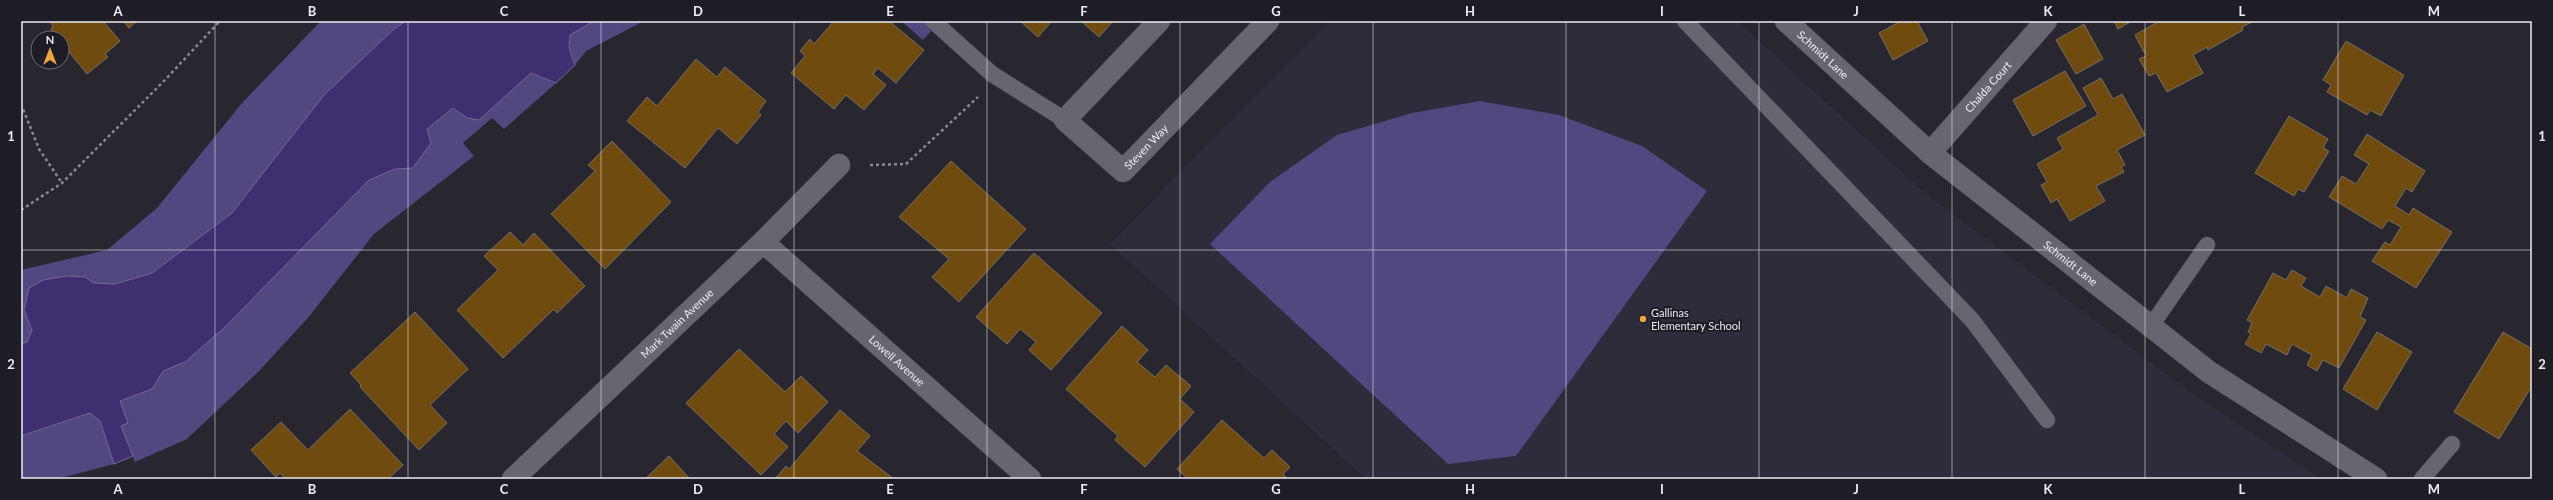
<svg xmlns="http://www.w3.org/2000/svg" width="2553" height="500" font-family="Lato,sans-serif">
  <rect width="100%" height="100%" fill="#28272f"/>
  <path fill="#2e2b3a" d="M1330,21H1737L1925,193L2193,394L2322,479H1366L1110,244Z"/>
  <path fill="#534780" d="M321,21H406L394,29L324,95L232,213L152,273L115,284L94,283L85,277L24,310L32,330L27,342L21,344V270L107,250L157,208L242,103Z
    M594,21H644L586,51L575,65L569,48L570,35Z
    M901,21H940L923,40Z
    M531,73L556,83L504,129L492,118L463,143L474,156L374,234L307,319L258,372L187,439L135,462L121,426L120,401L152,389L163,371L185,362L226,326L369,180L395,169L413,168L427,129L453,108L467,118L479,120Z
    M1480,101L1559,115L1642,146L1707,191L1516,456L1448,464L1210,244L1270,182L1337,135L1412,113Z
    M90,413L100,421L114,464L57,479H21V436Z"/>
  <path fill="#402f70" stroke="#746897" d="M406,21H594L570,35L569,48L575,65L556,83L531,73L479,120L467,118L453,108L427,129L431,143L413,168L395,169L369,180L226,326L185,362L163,371L152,389L120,401L128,423L121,426L133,456L114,464L100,421L90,413L21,436V344L27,342L32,330L24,310L29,288L43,280L67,276L85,277L94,283L115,284L152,273L232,213L324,95L394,29Z"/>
  <path fill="#704b10" stroke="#746e65" d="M49,21H103L120,41L105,54L108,57L87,74L62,43V38H58L51,29L53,26Z
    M123,21H137L129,28Z
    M834,21H889L924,50L896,83L878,68L873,74L886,85L864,110L846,95L834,109L791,73L805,56L800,51L810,39L814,44Z
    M1020,21H1052L1038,37Z
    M1081,21H1113L1099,37Z
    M1901,21H1917L1928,41L1893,60L1879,33Z
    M2114,21H2132L2118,29Z
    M2159,21H2254L2242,27L2243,30L2208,50L2207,47L2193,55L2203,73L2167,92L2156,73L2149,76L2139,59L2146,56L2135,35Z
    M2084,24L2103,59L2076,74L2056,40Z
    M2346,41L2404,75L2381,116L2370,110L2367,115L2327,92L2331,85L2323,80Z
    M696,59L717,77L725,67L766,101L758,112L761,115L737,144L718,128L685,168L627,121L647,97L657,106Z
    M2065,71L2086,106L2033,136L2013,100Z
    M2101,78L2113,99L2122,94L2145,135L2117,150L2125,165L2121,167L2124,172L2096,186L2105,201L2070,221L2057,199L2051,203L2041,185L2047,182L2037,164L2063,149L2057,138L2098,115L2083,88Z
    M2289,116L2328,139L2323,148L2329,151L2304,192L2298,189L2294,196L2255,173Z
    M2367,134L2425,171L2412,192L2406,188L2395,206L2409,215L2413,208L2452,232L2416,288L2372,261L2385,242L2390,245L2401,227L2388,220L2382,229L2329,197L2342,176L2356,184L2369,164L2354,155Z
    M612,141L671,202L605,269L551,214L595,171L588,165Z
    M951,161L1026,229L959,302L932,277L949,259L899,217Z
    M510,232L523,245L534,233L585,286L557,313L554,309L503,358L457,310L498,270L484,256Z
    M1034,253L1102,313L1051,370L1029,350L1036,342L1020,329L1007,344L976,317Z
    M2292,270L2306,278L2301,286L2320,297L2326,286L2347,298L2351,289L2368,298L2360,317L2366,320L2339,368L2323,360L2317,371L2307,365L2312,355L2292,344L2287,355L2266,344L2261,353L2245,344L2251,334L2248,332L2252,323L2247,320L2273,273L2286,280Z
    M415,312L468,369L430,405L447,423L419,450L360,387L361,385L350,373Z
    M1122,326L1148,350L1137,362L1155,377L1166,365L1191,386L1180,399L1194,412L1145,467L1115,440L1118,436L1066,389Z
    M2377,332L2412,352L2377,410L2343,389Z
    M2503,332L2532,349V386L2499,439L2454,412Z
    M739,349L785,392L801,376L828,402L798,433L786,421L774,434L788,447L761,475L686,403Z
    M350,409L403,465L388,479H286L280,473L276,477L251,450L281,422L308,450Z
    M840,410L870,436L857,451L894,479H775L786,466L789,469Z
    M1222,420L1264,458L1272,450L1290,467L1283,474L1288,479H1188L1177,469Z
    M669,456L690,479H645Z"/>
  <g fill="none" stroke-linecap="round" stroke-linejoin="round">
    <g stroke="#46454c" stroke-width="17">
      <path id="lane" d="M933,21L992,74L1065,120
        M1685,21L1972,320L2047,420
        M2151,326L2207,245
        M2422,479L2452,444"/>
    </g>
    <g stroke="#46454c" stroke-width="23">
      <g id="street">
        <path id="s1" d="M1159,21L1065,120L1123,171L1268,21"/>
        <path id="s2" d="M1786,21L1930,153L2209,372L2376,479"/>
        <path id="s3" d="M1930,153L2046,21"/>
        <path id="s4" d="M763,242L1030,479"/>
        <path id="s5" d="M513,479L763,242L839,165"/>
      </g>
    </g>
    <path stroke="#8a8990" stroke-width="2.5" stroke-dasharray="3 3" stroke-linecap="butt" d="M21,104L39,149L62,183
      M870,165L906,164L978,97
      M21,210L62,183L163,82L220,21"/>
    <use href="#lane" stroke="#676670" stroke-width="16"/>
    <use href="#street" stroke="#676670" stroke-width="22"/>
  </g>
  <path fill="none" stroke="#edecf2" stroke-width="1" stroke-opacity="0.55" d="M215,21V479M408,21V479M601,21V479M794,21V479M987,21V479M1180,21V479M1373,21V479M1566,21V479M1759,21V479M1952,21V479M2145,21V479M2338,21V479M21,250H2532"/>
  <circle fill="#eea73d" stroke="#1e1d25" stroke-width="1.5" cx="1643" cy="319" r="4"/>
  <g text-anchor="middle" stroke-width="4" stroke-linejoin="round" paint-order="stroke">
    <g font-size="11" fill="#edecf2" stroke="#1e1d25">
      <text dy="4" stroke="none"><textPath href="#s2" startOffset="50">Schmidt Lane</textPath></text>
      <text dy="4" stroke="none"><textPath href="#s3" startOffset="88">Chalda Court</textPath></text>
      <text dy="4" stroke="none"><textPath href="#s1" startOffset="247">Steven Way</textPath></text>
      <text dy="4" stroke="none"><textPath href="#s2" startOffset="374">Schmidt Lane</textPath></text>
      <text dy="4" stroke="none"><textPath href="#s5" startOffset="226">Mark Twain Avenue</textPath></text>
      <text dy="4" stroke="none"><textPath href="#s4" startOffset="179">Lowell Avenue</textPath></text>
    </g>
    <g font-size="11" fill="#edecf2" stroke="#1e1d25" text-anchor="start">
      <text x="1651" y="317">Gallinas<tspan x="1651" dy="13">Elementary School</tspan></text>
    </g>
  </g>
  <rect width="2553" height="500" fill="none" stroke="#1e1d25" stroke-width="44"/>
  <g transform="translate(50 50)"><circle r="19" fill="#1e1d25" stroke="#717077"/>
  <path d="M0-3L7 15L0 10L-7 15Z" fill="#eea73d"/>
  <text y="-6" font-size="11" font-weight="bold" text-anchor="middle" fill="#edecf2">N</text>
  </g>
  <rect x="22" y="22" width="2509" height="456" fill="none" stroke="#edecf2" stroke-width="1.5"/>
  <g font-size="13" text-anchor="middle" font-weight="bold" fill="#edecf2">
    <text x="118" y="16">A</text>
    <text x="312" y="16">B</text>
    <text x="504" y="16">C</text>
    <text x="698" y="16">D</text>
    <text x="890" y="16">E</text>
    <text x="1084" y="16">F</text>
    <text x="1276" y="16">G</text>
    <text x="1470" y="16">H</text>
    <text x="1662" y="16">I</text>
    <text x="1856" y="16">J</text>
    <text x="2048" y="16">K</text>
    <text x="2242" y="16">L</text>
    <text x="2434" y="16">M</text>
    <text x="11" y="141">1</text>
    <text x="2542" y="141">1</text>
    <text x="11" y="369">2</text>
    <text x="2542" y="369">2</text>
    <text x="118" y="494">A</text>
    <text x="312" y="494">B</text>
    <text x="504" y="494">C</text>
    <text x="698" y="494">D</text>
    <text x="890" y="494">E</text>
    <text x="1084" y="494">F</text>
    <text x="1276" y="494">G</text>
    <text x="1470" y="494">H</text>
    <text x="1662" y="494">I</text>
    <text x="1856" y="494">J</text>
    <text x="2048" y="494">K</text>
    <text x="2242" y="494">L</text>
    <text x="2434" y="494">M</text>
  </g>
</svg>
